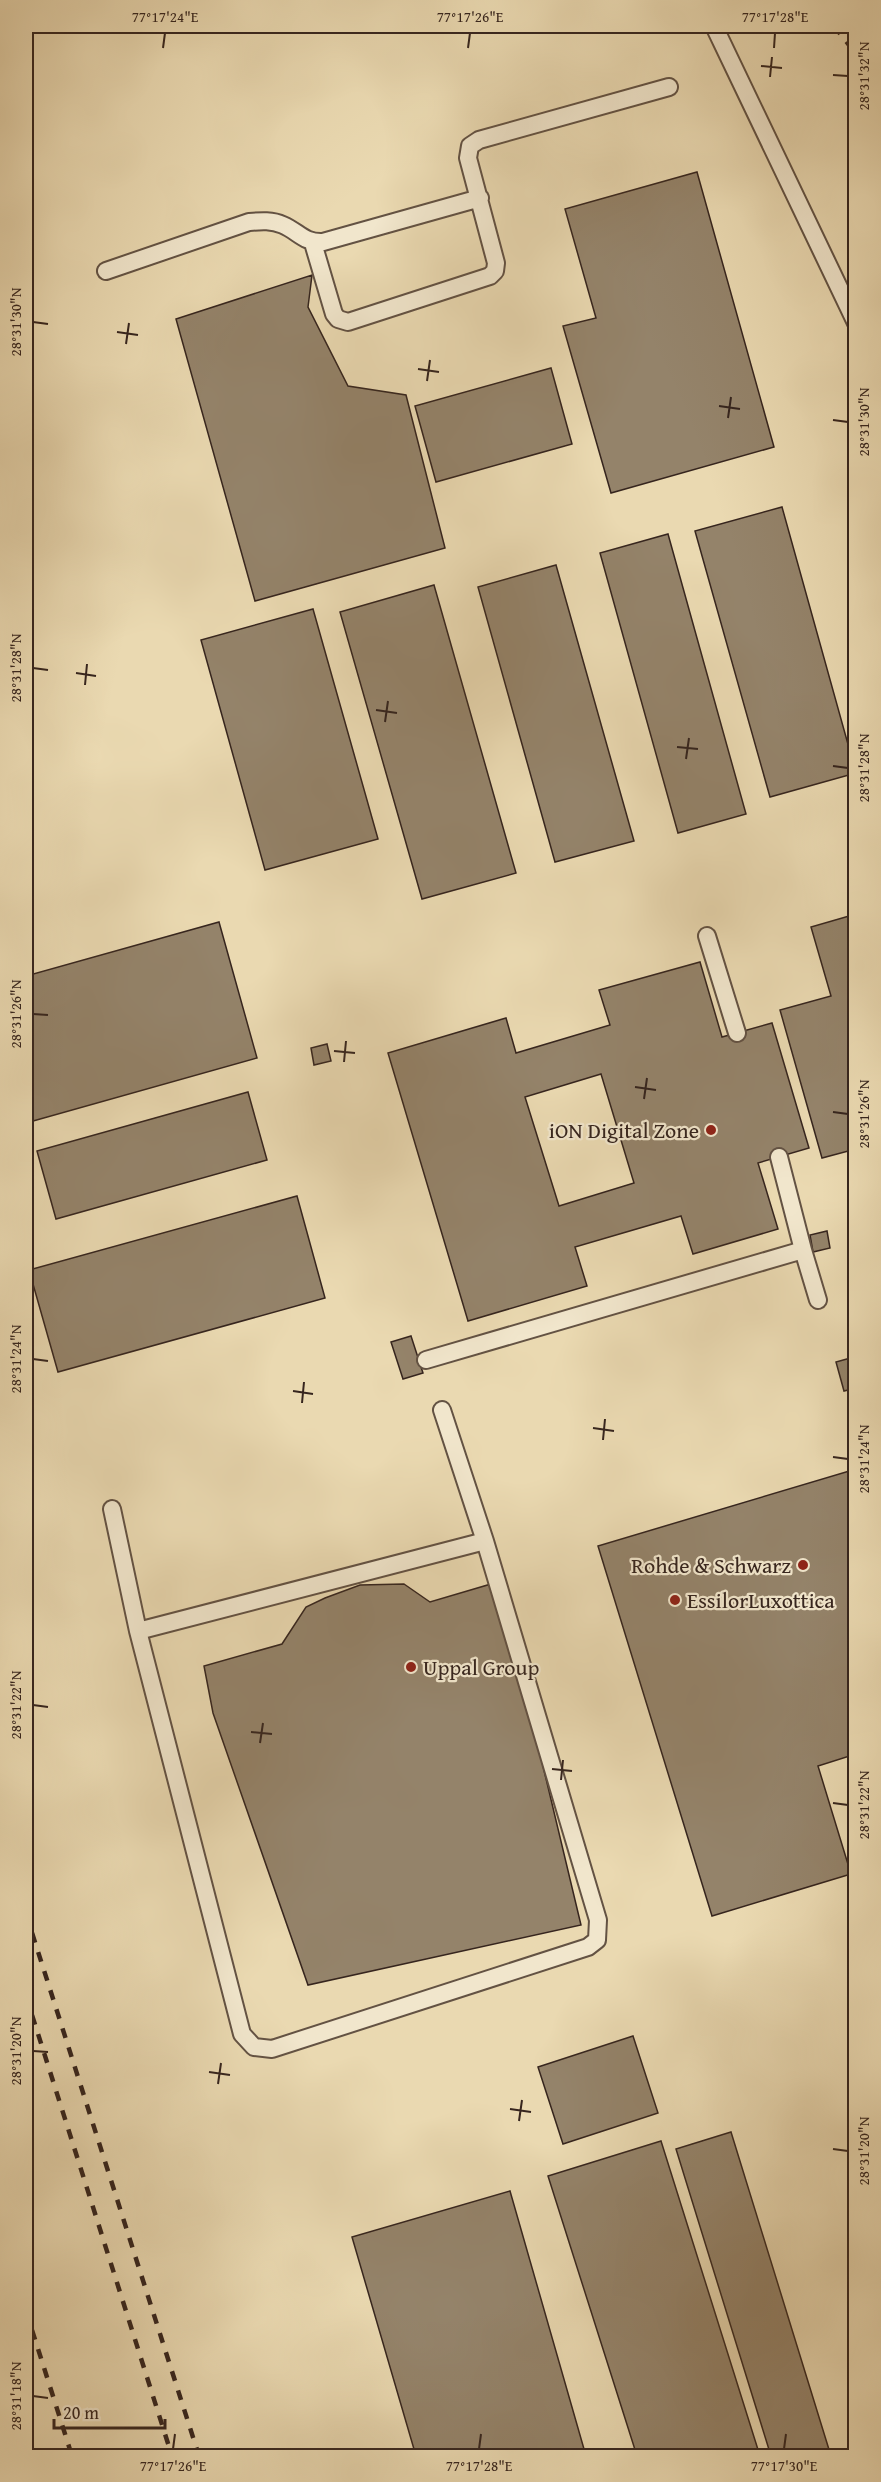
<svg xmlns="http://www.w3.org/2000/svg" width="881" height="2482" font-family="'Gentium Book Plus',serif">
  <rect width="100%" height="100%" fill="#ead9b1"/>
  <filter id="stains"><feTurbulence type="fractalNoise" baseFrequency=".00333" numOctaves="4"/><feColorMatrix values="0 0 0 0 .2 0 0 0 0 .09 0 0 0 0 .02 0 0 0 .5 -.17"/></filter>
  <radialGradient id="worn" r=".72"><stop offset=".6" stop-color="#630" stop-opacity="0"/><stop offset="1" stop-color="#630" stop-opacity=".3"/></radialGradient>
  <path fill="#94836a" stroke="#36251e" stroke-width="1.5" fill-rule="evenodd" d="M697,172L774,447L611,493L563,326L596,318L565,209Z
    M312,275L308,307L348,386L406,395L445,548L255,601L176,319Z
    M551,368L572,444L436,482L415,406Z
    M782,507L856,773L770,797L695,531Z
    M668,534L746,814L678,833L600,553Z
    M556,565L634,841L555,862L478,587Z
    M434,585L516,873L422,899L340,612Z
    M313,609L378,839L265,870L201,640Z
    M856,914V1149L822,1158L780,1010L831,996L811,927Z
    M219,922L257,1058L26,1123V976Z
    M700,962L722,1037L772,1023L809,1148L758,1163L778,1229L693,1254L681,1216L575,1247L587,1286L468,1321L388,1053L506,1018L516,1053L610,1025L599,990ZM601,1074L634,1183L559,1206L525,1097Z
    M327,1044L331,1061L314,1065L311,1048Z
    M248,1092L267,1160L56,1219L37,1151Z
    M297,1196L325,1298L58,1372L29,1270Z
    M827,1231L830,1248L813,1252L810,1235Z
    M411,1336L423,1373L403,1379L391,1342Z
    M854,1357L856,1388L844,1391L836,1362Z
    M856,1469V1754L818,1766L851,1874L712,1916L598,1546Z
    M404,1584L430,1602L491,1584L510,1628L581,1925L308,1985L213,1713L204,1666L282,1644L306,1607L325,1598L360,1585Z
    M633,2036L658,2113L563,2144L538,2067Z
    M731,2132L831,2456H771L676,2149Z
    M661,2141L760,2456H637L548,2176Z
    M510,2191L586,2456H416L352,2237Z"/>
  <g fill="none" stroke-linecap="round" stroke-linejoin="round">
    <g stroke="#635243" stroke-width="20">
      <path id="service" d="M714,26L856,323
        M313,243L334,314L338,319L348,322L490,276L495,271L496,263L468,158L470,146L479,140L669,87
        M106,271L249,222C261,221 272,220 283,225C299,232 304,243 323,242L480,198
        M707,936L737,1033
        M779,1157L803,1250
        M426,1360L803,1250L818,1300
        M112,1509L138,1631L242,2034L254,2047L272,2049L588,1947L597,1940L598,1920L485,1541L442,1410
        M138,1631L485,1541"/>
    </g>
    <use href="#service" stroke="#f1e6cc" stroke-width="16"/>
    <path stroke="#36251e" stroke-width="4.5" stroke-dasharray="10 10" stroke-linecap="butt" d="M834,26L856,54
      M26,1914L199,2456
      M26,1996L172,2456
      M26,2311L72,2456"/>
  </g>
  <path fill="none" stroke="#36251e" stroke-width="2" d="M163,48L165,33M468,48L470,33M774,48L775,33M761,66L782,68M833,75L848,76M770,77L772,57M33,322L48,324M117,332L138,335M126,344L129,323M418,369L439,372M427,381L430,360M719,406L740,409M728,418L731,397M833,420L848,422M33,668L48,670M76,673L96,676M85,685L87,664M376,710L397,713M385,722L388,701M677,747L698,749M686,759L689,738M833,766L848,768M33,1014L48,1015M334,1051L355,1053M344,1062L346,1041M635,1087L656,1090M644,1099L647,1078M833,1112L848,1114M33,1359L48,1361M293,1391L313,1394M302,1403L304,1382M593,1428L614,1431M603,1440L605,1419M833,1457L848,1459M33,1705L48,1707M251,1732L272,1734M260,1743L263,1723M552,1769L572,1771M561,1780L563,1760M833,1803L848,1805M33,2051L48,2052M209,2072L230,2075M218,2084L221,2063M510,2109L531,2112M519,2121L522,2100M833,2149L848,2151M33,2396L48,2398M173,2449L175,2434M479,2449L481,2434M784,2449L786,2434"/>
  <g fill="#8f2418" stroke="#f1e6cc" stroke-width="2">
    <circle cx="711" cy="1130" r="6"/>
    <circle cx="803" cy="1565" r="6"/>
    <circle cx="675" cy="1600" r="6"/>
    <circle cx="411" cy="1667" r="6"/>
  </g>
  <g text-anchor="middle" stroke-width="4.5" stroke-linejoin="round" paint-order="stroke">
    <g font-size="22" fill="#36251e" stroke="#f1e6cc" text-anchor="end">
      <text x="699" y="1138">iON Digital Zone</text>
      <text x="791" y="1573">Rohde &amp; Schwarz</text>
      <text x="687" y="1608" text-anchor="start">EssilorLuxottica</text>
      <text x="423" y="1675" text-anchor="start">Uppal Group</text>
    </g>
  </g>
  <rect width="881" height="2482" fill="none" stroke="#ead9b1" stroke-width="66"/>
  <path d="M54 2419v9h111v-9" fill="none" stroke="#36251e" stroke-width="3"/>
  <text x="63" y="2419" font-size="18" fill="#36251e" stroke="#f1e6cc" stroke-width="4.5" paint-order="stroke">20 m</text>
  <rect x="33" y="33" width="815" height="2416" fill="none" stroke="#36251e" stroke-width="2"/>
  <g font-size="15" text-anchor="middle" fill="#36251e">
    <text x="165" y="22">77°17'24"E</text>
    <text x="470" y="22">77°17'26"E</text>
    <text x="775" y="22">77°17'28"E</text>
    <text transform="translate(864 76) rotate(-90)" y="5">28°31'32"N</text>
    <text transform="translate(16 322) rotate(-90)" y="5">28°31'30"N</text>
    <text transform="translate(864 422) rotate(-90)" y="5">28°31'30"N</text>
    <text transform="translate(16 668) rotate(-90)" y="5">28°31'28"N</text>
    <text transform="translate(864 768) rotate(-90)" y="5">28°31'28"N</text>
    <text transform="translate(16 1014) rotate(-90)" y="5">28°31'26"N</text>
    <text transform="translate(864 1114) rotate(-90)" y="5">28°31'26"N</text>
    <text transform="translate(16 1359) rotate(-90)" y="5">28°31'24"N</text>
    <text transform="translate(864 1459) rotate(-90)" y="5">28°31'24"N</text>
    <text transform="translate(16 1705) rotate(-90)" y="5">28°31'22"N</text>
    <text transform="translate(864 1805) rotate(-90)" y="5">28°31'22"N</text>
    <text transform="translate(16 2051) rotate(-90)" y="5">28°31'20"N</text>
    <text transform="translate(864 2151) rotate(-90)" y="5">28°31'20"N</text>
    <text transform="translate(16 2396) rotate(-90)" y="5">28°31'18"N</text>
    <text x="173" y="2471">77°17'26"E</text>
    <text x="479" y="2471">77°17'28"E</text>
    <text x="784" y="2471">77°17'30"E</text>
  </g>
  <rect width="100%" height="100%" filter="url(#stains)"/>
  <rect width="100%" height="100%" fill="url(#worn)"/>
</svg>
